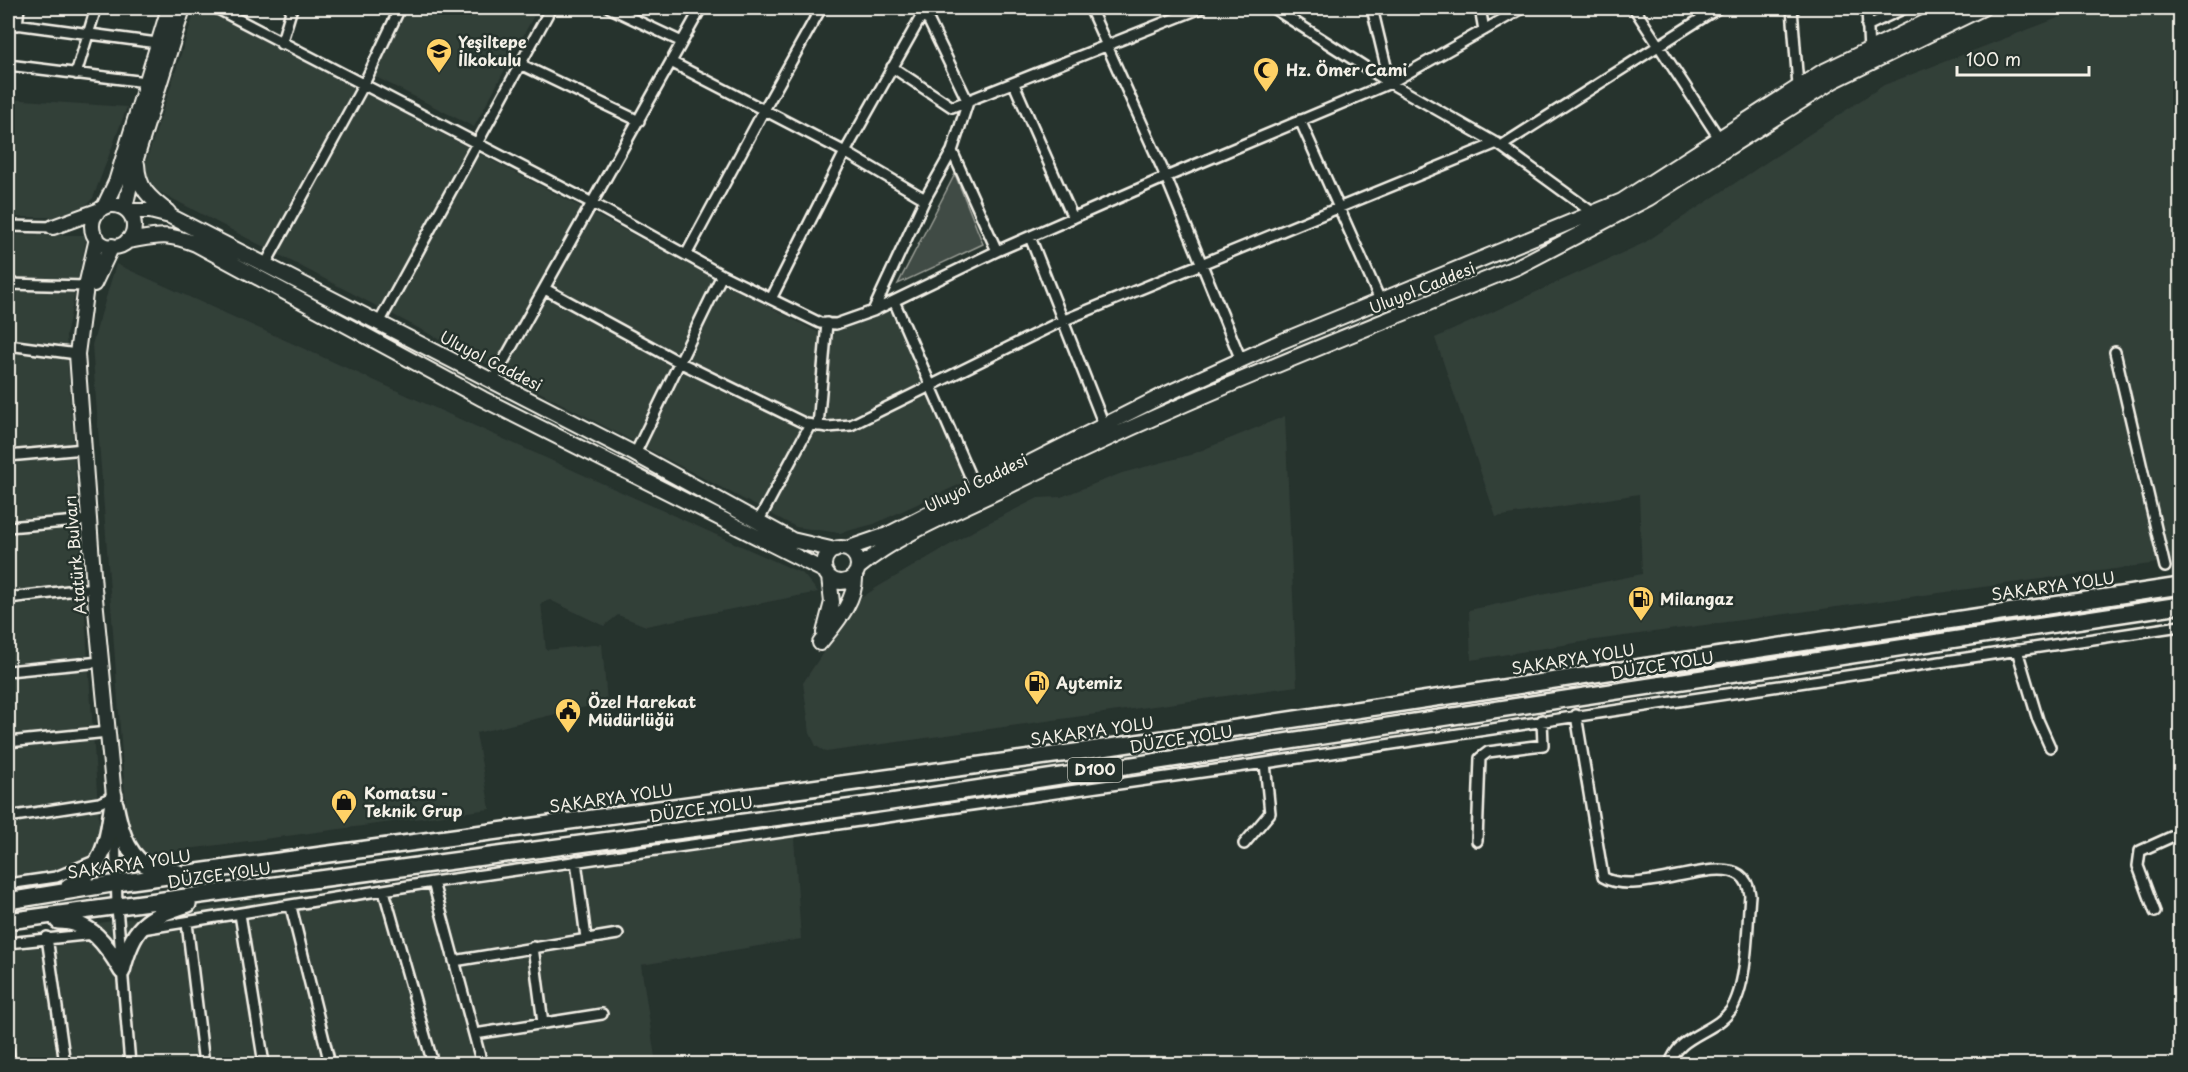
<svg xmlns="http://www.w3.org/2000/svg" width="2188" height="1072" font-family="'Playpen Sans',sans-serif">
  <rect width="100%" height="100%" fill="#26332d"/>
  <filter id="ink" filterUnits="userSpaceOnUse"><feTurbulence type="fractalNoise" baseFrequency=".0167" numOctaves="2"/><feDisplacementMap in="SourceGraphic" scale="12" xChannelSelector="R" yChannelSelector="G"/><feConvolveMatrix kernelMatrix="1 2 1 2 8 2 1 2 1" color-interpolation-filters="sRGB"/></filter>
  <g filter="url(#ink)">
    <path fill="#333f39" d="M196,8H204L821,334L904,302L969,480L874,524L840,533L796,527L154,189L144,168Z
      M408,8H538L474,127L376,77L375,71Z
      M2084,8H2180V560L1588,641L1471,660L1469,610L1642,574L1639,494L1496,517L1435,338L1644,243L1884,85Z
      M8,99L127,107L93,198L74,217H8Z
      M8,235H87L66,336L100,836L92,860L66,875L8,884Z
      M116,264L803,574L818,592L646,626L618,615L604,626L550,600L541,603L546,650L602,644L607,702L476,733L490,809L143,855L128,837L92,345Z
      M1285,416L1297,686L826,752L816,746L810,733L803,683L857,601L876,588L982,526L1038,498L1061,497L1122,473L1190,455Z
      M793,824L801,939L641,965L656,1064H8V936Z"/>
    <path fill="#414b45" stroke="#9a9e96" stroke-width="1.5" d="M955,174L983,244L898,284Z"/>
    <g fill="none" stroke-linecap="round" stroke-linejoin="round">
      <g stroke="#f4f1e8" stroke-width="14">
        <path id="minor" d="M216,8L594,204L722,275L820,323L836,324L873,311L997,251L1166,177L1390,83L1523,8
          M610,8L682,42
          M917,8L924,11L968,102L952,151L925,199
          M1090,8L1166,177L1241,360
          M1273,8L1390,83L1501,146L1596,215
          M1372,8L1390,83
          M1480,8L1484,30
          M1634,8L1719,138
          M1792,8L1798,86
          M1867,8L1869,53
          M8,23L157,43
          M17,25L19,8
          M1867,26L1905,8
          M281,44L292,8
          M671,62L764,110L821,8
          M520,64L639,121
          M8,65L146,82
          M892,67L952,107L1201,8
          M76,74L96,8
          M1014,84L1073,218
          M1300,120L1380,300
          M1501,146L1718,8
          M952,151L997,251
          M8,226L53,227
          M1030,237L1104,425
          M686,255L764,110L845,152L925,199L873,311
          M265,265L363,86L400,8
          M8,284L86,286
          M545,289L679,362L806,424L828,427L851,425L1062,321L1497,143
          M771,299L845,152L926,8
          M894,301L976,490
          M380,321L551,8
          M8,345L77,354
          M2115,352L2165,567
          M493,380L701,8
          M818,426L827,323
          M635,454L722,275
          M8,456L84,449
          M758,522L810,425
          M8,527L89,520
          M8,598L94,588
          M2017,650L2038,720L2050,747
          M8,671L101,662
          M1576,715L1603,877C1637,898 1713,856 1740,875C1747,880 1749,887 1750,895C1747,927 1748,983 1731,1010C1715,1033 1678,1035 1670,1064
          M8,742L108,732
          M8,817L99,803L114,796V799
          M115,825L117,907L130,1064
          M1477,841L1480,758L1488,752L1543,745L1542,720
          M1244,844L1270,813L1265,763
          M576,861L586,938
          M433,882L482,1064
          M8,884L56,877L97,860
          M384,891L433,1064
          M291,907L330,1064
          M2155,912L2138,866L2140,851L2180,833
          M240,914L264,1064
          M187,923L204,1064
          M142,929L433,882L1265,763L2180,626
          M47,937L65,1064
          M8,943L94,934
          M533,947L543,1023
          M454,961L618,934
          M475,1034L602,1014
          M8,1050L10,1064"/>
      </g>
      <g stroke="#f4f1e8" stroke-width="18">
        <path id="secondary" d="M137,164C138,189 150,198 168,212
          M92 226a21 21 0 1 1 42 0a21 21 0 1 1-42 0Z
          M104,207L116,182L169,8
          M125,208L135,162L183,8
          M128,211H150L170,216L635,454L792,540L835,550
          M53,227L100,210
          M97,238L86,286L77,354L94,588L114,796
          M127,241C158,236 165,232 196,244L483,399L825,571
          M94,284L112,246
          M824 565a17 17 0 1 1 34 0a17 17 0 1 1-34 0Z
          M846,549L887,535L1162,396L1280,342L1622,201L1822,72L1955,8
          M858,568C901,532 958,511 1009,486C1174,403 1346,337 1517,267L1649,198L1833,81L1983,8
          M824,633L832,602L829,577
          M820,643C835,624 857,600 855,574"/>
      </g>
      <g stroke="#f4f1e8" stroke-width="20">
        <path id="trunk" d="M115,804C119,824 125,852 144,864C153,869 168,869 177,872
          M69,886C109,865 107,837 114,796
          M8,901L124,882L1083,751L2180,586
          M8,921L884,803L2180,605
          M58,921C91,921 107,945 122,971
          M122,971C133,927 144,918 188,904"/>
      </g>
      <use href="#minor" stroke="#26332d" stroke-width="9"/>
      <use href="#secondary" stroke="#26332d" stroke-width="14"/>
      <use href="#trunk" stroke="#26332d" stroke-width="15"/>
    </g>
  </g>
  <defs>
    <g id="school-pin" transform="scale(1.35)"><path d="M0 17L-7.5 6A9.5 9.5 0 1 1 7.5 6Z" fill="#ffd166" stroke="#26332d"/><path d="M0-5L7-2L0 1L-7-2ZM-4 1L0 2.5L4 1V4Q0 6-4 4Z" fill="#111"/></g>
    <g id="mosque-pin" transform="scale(1.35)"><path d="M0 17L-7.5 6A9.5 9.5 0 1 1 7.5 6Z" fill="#ffd166" stroke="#26332d"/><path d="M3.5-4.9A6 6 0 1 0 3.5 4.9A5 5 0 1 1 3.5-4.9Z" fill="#111"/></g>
    <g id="fuel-pin" transform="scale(1.35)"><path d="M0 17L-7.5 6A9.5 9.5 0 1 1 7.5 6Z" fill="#ffd166" stroke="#26332d"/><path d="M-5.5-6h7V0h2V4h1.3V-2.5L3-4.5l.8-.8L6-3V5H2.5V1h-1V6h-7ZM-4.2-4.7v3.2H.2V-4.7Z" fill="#111"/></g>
    <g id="civic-pin" transform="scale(1.35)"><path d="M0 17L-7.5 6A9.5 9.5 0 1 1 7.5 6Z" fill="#ffd166" stroke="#26332d"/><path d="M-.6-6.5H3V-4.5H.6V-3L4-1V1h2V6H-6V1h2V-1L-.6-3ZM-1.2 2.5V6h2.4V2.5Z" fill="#111"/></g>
    <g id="shop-pin" transform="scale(1.35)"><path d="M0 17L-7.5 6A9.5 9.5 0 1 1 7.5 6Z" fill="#ffd166" stroke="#26332d"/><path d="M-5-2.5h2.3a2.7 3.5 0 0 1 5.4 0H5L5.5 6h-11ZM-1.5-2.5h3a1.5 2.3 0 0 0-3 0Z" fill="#111"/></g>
  </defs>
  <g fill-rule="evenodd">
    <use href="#school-pin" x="439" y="51"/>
    <use href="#mosque-pin" x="1266" y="70"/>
    <use href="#fuel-pin" x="1641" y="599"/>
    <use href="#fuel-pin" x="1037" y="683"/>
    <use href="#civic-pin" x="568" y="711"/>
    <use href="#shop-pin" x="344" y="802"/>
  </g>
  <g text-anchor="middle" stroke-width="5" stroke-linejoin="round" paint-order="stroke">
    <rect fill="#26332d" stroke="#b6b8b0" stroke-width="1.5" x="1068" y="758" width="54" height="24" rx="4.5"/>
    <g font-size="15" font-weight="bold" fill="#f4f1e8">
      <text x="1095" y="775">D100</text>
    </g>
    <g font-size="16" font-weight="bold" fill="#f4f1e8" stroke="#26332d" text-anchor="start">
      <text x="458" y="48">Yeşiltepe<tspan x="458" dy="18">İlkokulu</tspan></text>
      <text x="1286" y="76">Hz. Ömer Cami</text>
      <text x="1660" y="605">Milangaz</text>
      <text x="1056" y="689">Aytemiz</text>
      <text x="588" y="708">Özel Harekat<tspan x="588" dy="18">Müdürlüğü</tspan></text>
      <text x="364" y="799">Komatsu -<tspan x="364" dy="18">Teknik Grup</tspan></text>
    </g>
    <g font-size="16" fill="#f4f1e8" stroke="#26332d">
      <text transform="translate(1422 288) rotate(-22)" y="6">Uluyol Caddesi</text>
      <text transform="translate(491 361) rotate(27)" y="6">Uluyol Caddesi</text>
      <text transform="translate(976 483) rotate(-26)" y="6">Uluyol Caddesi</text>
      <text transform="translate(75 555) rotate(-95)" y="6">Atatürk Bulvarı</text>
      <text transform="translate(2053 586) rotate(-8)" y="6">SAKARYA YOLU</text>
      <text transform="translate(1573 659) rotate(-9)" y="6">SAKARYA YOLU</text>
      <text transform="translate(1662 665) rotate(-9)" y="6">DÜZCE YOLU</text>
      <text transform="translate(1092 731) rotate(-8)" y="6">SAKARYA YOLU</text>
      <text transform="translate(1181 739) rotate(-9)" y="6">DÜZCE YOLU</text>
      <text transform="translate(611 798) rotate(-8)" y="6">SAKARYA YOLU</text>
      <text transform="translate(701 809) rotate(-8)" y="6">DÜZCE YOLU</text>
      <text transform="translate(129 864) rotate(-8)" y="6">SAKARYA YOLU</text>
      <text transform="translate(219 875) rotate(-8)" y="6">DÜZCE YOLU</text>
    </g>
  </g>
  <rect width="2188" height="1072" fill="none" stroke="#26332d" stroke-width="30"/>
  <rect x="15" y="15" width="2158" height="1042" fill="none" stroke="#f4f1e8" stroke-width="2" filter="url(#ink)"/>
  <path d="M1957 66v9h132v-9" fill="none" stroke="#f4f1e8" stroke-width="3"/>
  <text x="1966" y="66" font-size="18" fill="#f4f1e8" stroke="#26332d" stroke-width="4.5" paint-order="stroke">100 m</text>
</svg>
